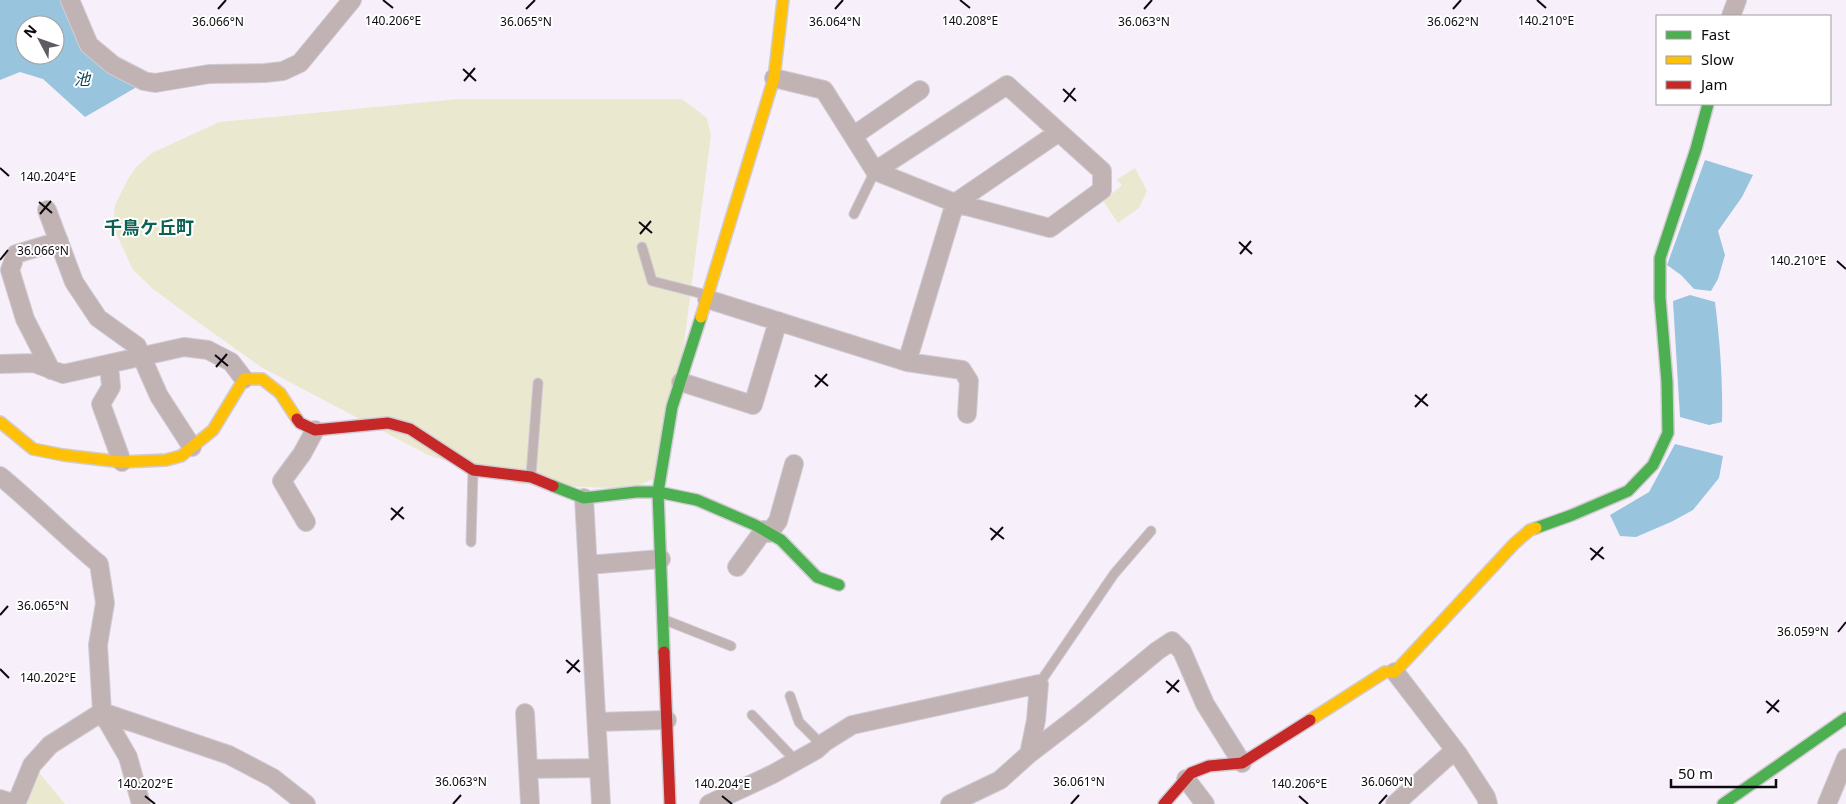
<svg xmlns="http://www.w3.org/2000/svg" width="1846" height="804" font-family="'Noto Sans','Noto Sans JP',sans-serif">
  <rect width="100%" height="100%" fill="#f7f0fa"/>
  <path fill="#eae9d0" d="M458,99H682L707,118L711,135L670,452L660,476L631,489L519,484L428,455L261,367L195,320L153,289L133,270L113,227L115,205L128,179L136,167L152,153L219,122Z
    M1135,168L1147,191L1139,208L1118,223L1103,201L1122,185L1116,180Z
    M37,770L65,804H22Z"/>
  <path fill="#98c5dd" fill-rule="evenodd" d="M0,0H66L86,47L142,84L85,117L43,79L20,72L0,80ZM25,25H55V55H25Z
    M1705,160L1753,175L1742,197L1718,231L1725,255L1718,279L1711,291L1694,289L1681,275L1667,265Z
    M1690,295L1715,302C1720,342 1723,381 1722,422L1709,425L1680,417L1673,301Z
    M1675,444L1723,456L1719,478L1693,510L1671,522L1636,537L1620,536L1610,515L1649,492Z"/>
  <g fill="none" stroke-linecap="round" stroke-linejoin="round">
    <g stroke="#d1ccd4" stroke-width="11">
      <path id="lane" d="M854,214L875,171
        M642,247L652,281L707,295
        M531,475L538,383
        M471,542L473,470
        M665,620L731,646
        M1039,684L1114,574L1151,531
        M790,696L799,722L822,745
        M752,715L796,761"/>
    </g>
    <g stroke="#d1ccd4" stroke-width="20">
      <path id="street" d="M70,0L89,45L113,65L144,81L155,83L209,74L265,73L283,71L300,63L352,0
        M1731,16L1737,0
        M774,78L824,90L875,171L955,203L1050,228L1102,190V171L1007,85L875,171
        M853,136L920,90
        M47,210L74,282L98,318L137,346L159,396L192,447
        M707,299L907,362L962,370L969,381L967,414
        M907,362L955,203L1059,132
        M0,364L34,363L63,374L184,347L208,350L231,362L244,379
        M109,364L111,387L101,404L122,462
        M51,370L25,319L10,270L16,254L59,241
        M681,382L753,405L778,321
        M0,476C34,504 65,536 99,564L105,603L98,645L102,712L128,757L141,804
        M584,498L601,804
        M306,522L282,481L302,454L315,430
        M769,533L778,521L794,464
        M588,565L661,559
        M737,567L764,530
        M1395,672L1458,754L1486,797L1488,804
        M525,713L530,804
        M597,722L667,720
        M528,769L599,768
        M1186,779L1205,804
        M0,799L16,804L32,765L50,745L102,712L229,755L273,778L306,804
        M709,804L773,774L816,750L825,742L852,725L1039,684L1036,720L1029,754
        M950,804L1000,780L1029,754L1081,714L1157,651L1172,641L1182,651L1205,704L1242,763
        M1395,804L1455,750
        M1827,804L1846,758"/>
    </g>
    <g stroke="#d1ccd4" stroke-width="14">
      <path id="fast" d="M553,486L584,498L636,492H658L697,500L755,525L781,540L817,577L839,585
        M1536,528L1572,515L1628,491L1653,465L1668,433L1667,382L1660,298V258L1696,149L1708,104
        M664,652L658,492L672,407L701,317
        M1723,804L1846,718"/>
    </g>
    <g stroke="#d1ccd4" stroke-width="14">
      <path id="slow" d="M701,317L774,78L783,0
        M0,422L33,449L63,455L122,462L166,460L181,456L213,430L244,379H262L280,393L297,419
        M1310,720L1385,672H1395L1514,544L1530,530L1536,528"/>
    </g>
    <g stroke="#d1ccd4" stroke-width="14">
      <path id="jam" d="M297,419L300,423L315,430L388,423L410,429L473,470L531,477L553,486
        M664,652L670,804
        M1164,804L1191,773L1209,766L1242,763L1310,720"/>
    </g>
    <use href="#lane" stroke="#c1b3b3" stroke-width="9"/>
    <use href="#street" stroke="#c1b3b3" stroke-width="18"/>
    <use href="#fast" stroke="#4caf50" stroke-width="11"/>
    <use href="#slow" stroke="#ffc107" stroke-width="11"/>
    <use href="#jam" stroke="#c62828" stroke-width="11"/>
  </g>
  <path fill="none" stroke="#0e0910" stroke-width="2" d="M383,0L393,8M960,0L970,8M1537,0L1546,8M218,9L226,0M526,9L535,0M835,9L843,0M1144,9L1152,0M1453,9L1461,0M463,69L476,81M464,81L475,68M1063,89L1076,101M1064,102L1075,88M0,168L9,176M39,202L52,213M40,214L51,201M639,222L652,233M640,234L651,221M1239,242L1252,254M1240,254L1251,241M0,260L8,250M1837,261L1846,269M215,355L228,366M216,367L227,354M815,375L828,386M815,387L827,374M1415,395L1428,406M1415,407L1427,394M391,508L404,519M391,520L403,507M990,528L1004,539M991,540L1003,527M1590,548L1604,559M1591,560L1603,547M0,615L8,606M1838,632L1846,622M566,660L580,672M0,669L9,678M567,673L579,660M1166,681L1179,692M1167,693L1179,680M1766,701L1779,712M1767,713L1779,700M145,796L155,804M722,796L732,804M1299,796L1308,804M453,804L461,795M1071,804L1079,795M1379,804L1387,795"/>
  <g text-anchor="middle" stroke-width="4" stroke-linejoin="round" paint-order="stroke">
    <g font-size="16" font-style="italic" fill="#0a465a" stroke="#fff">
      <text x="82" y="85">池</text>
    </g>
    <g font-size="18" font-weight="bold" fill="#0b6253" stroke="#fff">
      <text x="149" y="234">千鳥ケ丘町</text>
    </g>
  </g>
  <g font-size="12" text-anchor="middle" fill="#0e0910" stroke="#fff" stroke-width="4" stroke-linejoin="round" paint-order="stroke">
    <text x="393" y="25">140.206°E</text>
    <text x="970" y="25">140.208°E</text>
    <text x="1546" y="25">140.210°E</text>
    <text x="218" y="26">36.066°N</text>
    <text x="526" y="26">36.065°N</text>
    <text x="835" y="26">36.064°N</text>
    <text x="1144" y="26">36.063°N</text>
    <text x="1453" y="26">36.062°N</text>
    <text x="48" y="181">140.204°E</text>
    <text x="43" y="255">36.066°N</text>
    <text x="1798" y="265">140.210°E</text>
    <text x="43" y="610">36.065°N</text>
    <text x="1803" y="636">36.059°N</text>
    <text x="48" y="682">140.202°E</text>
    <text x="461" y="786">36.063°N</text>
    <text x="1079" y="786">36.061°N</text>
    <text x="1387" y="786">36.060°N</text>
    <text x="145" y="788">140.202°E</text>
    <text x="722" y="788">140.204°E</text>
    <text x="1299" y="788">140.206°E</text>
  </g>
  <rect x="1656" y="15" width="175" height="90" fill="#ffffff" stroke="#9f9d9f"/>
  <rect x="1666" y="31" width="25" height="8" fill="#4caf50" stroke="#9f9d9f"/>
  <text x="1701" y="40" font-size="15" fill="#0e0910">Fast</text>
  <rect x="1666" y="56" width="25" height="8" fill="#ffc107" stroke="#9f9d9f"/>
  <text x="1701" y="65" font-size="15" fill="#0e0910">Slow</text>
  <rect x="1666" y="81" width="25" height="8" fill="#c62828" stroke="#9f9d9f"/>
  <text x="1701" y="90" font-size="15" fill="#0e0910">Jam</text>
  <g transform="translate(40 40) rotate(311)"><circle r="24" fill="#ffffff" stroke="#9f9d9f"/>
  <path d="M0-4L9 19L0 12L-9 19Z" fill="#605a62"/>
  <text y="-8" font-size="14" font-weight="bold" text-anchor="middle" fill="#0e0910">N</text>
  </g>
  <path d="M1671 779v8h105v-8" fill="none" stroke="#0e0910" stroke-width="2.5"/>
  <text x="1678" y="779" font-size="15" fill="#0e0910" stroke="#ffffff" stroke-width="4" paint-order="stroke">50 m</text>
</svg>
